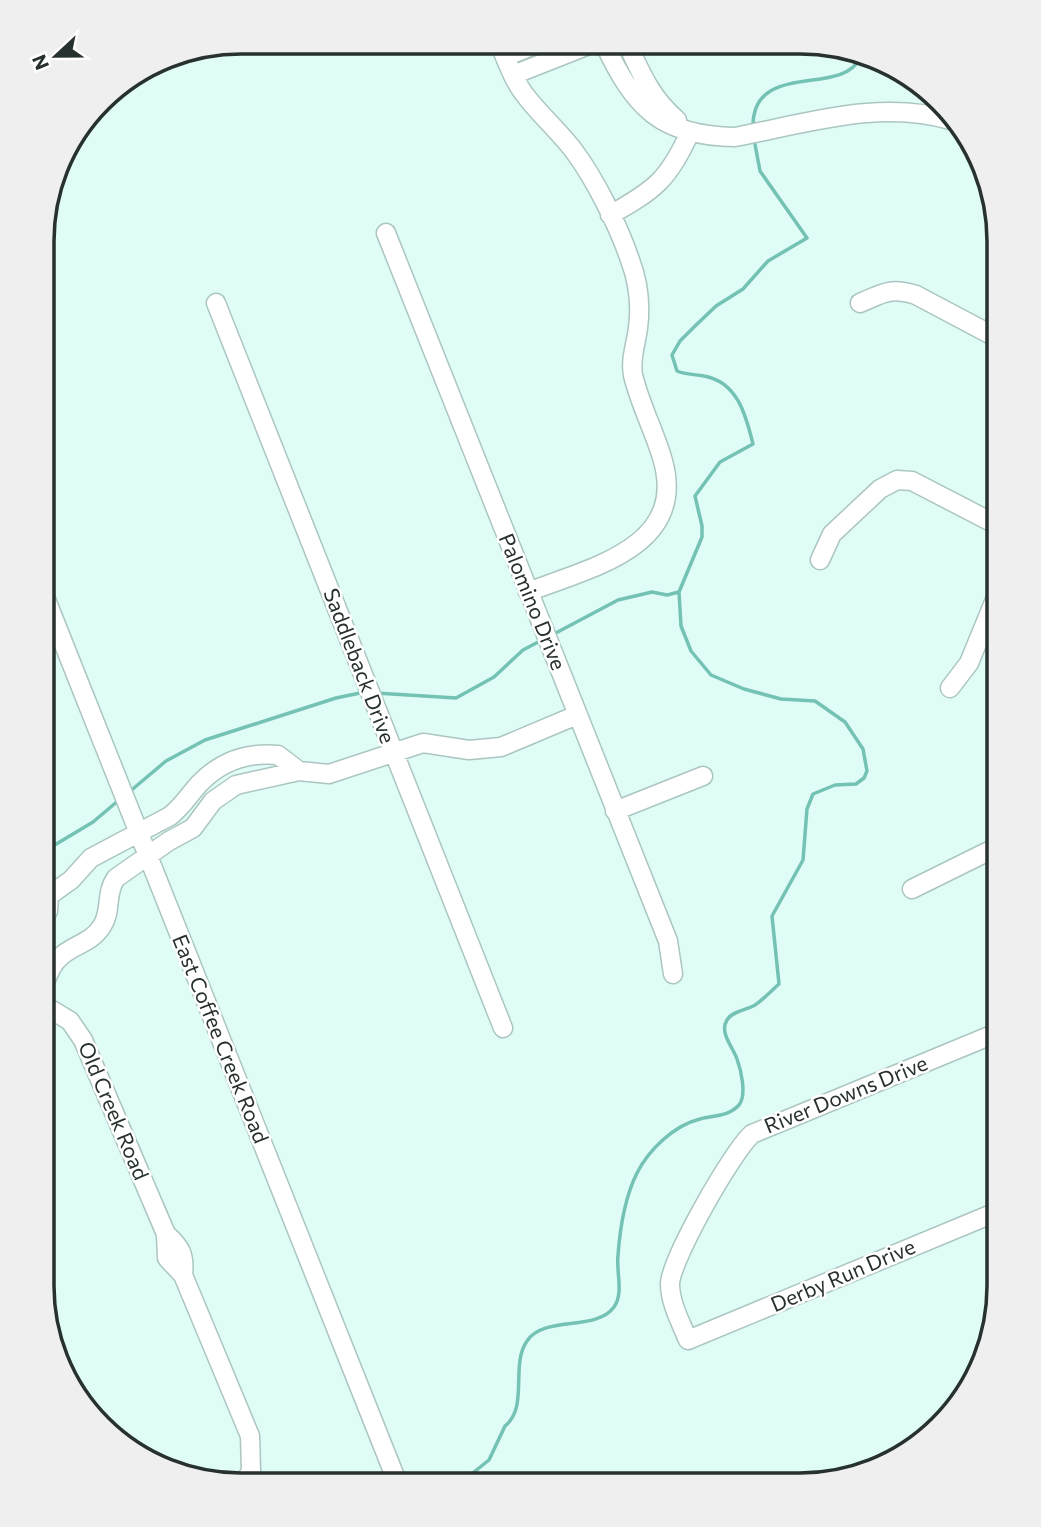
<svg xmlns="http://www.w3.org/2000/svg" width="1041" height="1527" font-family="Commissioner,sans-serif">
  <rect width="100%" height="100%" fill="#e0fcf6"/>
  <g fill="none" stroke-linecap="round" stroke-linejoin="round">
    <path stroke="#73c2b4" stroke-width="3.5" d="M753,127C752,60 842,97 860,58
      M552,635L618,600L652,592L667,595L679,592
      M376,693L456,698L494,677L523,650L542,640
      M128,793L166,761L205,740L336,698L365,692
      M43,852L93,822L119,800
      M459,1484L489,1460L505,1426C529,1407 510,1365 527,1341C544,1315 596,1332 614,1307C624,1293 616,1272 618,1255C620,1228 625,1197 637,1173C649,1149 675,1125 700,1119C714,1115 728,1117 739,1105C747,1095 741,1070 737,1059C733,1047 719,1033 727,1020C732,1011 747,1010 755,1005C764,999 771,991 779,984L772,916L803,860L807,809L813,794L835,785L856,784L864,778L867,771L863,749L845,722L815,701L781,699L744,689L711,675L691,651L681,626L679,592L702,537V526L695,496L720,462L753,444C746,416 738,382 704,376C694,374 686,375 677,371L672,355L680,341L694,327L716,306L743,289L768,261L807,238L760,171L754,139"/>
    <g stroke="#abc6c1" stroke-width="21">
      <path id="minor" d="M499,43C507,61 513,80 525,95C540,115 559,131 574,151C595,179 619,227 630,260C638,281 641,305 638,328C636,344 630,359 633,375C640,405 655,432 663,461C687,548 589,568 528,592
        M604,43C634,107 660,136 735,137C804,124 881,99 950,120
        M627,43C641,73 651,98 677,120
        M505,57L539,43
        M513,75L594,43
        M610,215C655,190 669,179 690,132
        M386,233L668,941L673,974
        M216,303L503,1028
        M860,303C884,293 889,287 916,295L999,339
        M820,560L832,534L880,489L897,480L912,481L999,526
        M43,592L398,1484
        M950,688L969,663L999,590
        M615,811L703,776
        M912,889L999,846
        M43,900L71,880L91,858L170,816C182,807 189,795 199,784C221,761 248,752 278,755L299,771
        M43,920L48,911L49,897
        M42,989C47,979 50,966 58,959C72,944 90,945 102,926C112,911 105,893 116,878L169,841L193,828L213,801L236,785L299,771L329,774L423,743L469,750L501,747L577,715
        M42,1004L70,1021L83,1040L166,1234L167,1258L183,1275L250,1436L251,1471L244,1483
        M999,1211L688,1340C681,1323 670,1303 670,1284C671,1259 732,1152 752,1134L999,1032
        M166,1234C181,1247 185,1255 183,1275"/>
    </g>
    <use href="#minor" stroke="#fff" stroke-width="18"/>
  </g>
  <g text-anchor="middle" stroke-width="5" stroke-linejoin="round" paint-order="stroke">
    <g font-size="21" fill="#27312f" stroke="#fff">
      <text transform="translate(532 602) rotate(68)" y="7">Palomino Drive</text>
      <text transform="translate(359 666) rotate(69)" y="7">Saddleback Drive</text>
      <text transform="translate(220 1039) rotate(68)" y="7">East Coffee Creek Road</text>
      <text transform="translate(846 1095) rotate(-22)" y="7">River Downs Drive</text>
      <text transform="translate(113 1111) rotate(67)" y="7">Old Creek Road</text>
      <text transform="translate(843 1276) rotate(-23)" y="7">Derby Run Drive</text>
    </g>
  </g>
  <path d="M0 0H1041V1527H0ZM241 54H800A187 187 0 0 1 987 241V1286A187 187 0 0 1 800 1473H241A187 187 0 0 1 54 1286V241A187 187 0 0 1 241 54Z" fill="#eeefee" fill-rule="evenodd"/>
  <path fill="none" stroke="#27312f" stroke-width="3.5" d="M241 54H800A187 187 0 0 1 987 241V1286A187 187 0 0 1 800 1473H241A187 187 0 0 1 54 1286V241A187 187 0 0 1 241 54Z"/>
  <g transform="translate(56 56) rotate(248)" stroke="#ffffff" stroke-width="5" paint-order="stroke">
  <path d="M0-5L12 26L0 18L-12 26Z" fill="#27312f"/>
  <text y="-10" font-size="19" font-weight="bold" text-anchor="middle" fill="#27312f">N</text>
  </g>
</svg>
